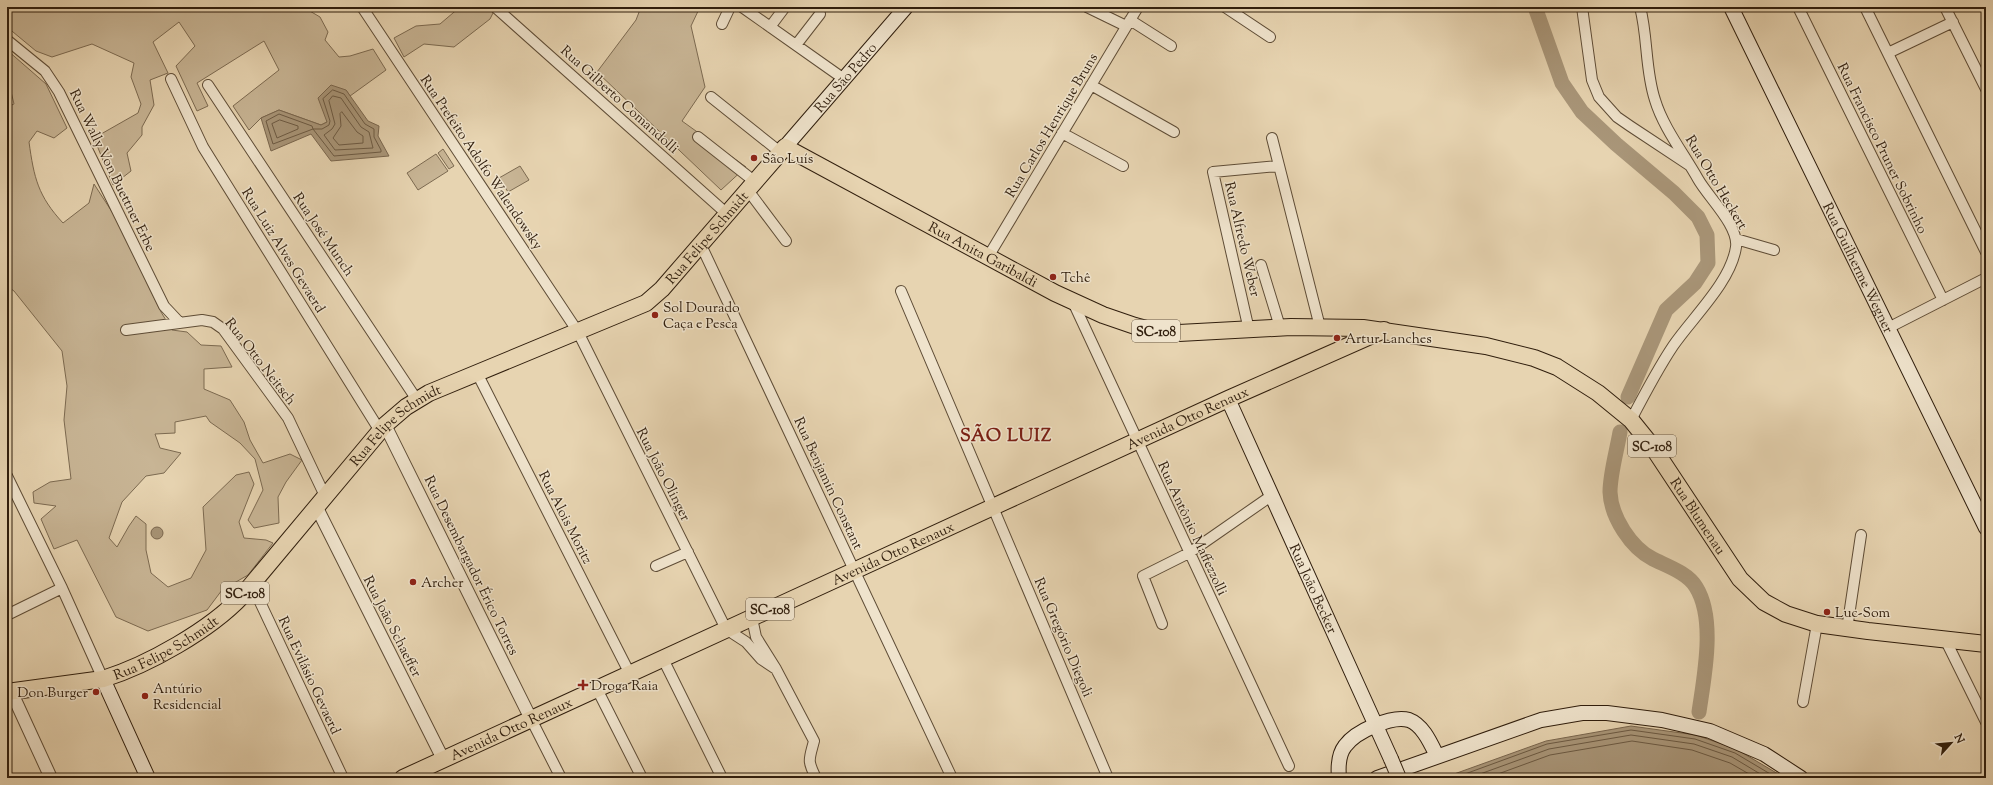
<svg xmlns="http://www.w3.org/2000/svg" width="1993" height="785" font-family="'Sorts Mill Goudy',serif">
  <rect width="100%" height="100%" fill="#e7d4b1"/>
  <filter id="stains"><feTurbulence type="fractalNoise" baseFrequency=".005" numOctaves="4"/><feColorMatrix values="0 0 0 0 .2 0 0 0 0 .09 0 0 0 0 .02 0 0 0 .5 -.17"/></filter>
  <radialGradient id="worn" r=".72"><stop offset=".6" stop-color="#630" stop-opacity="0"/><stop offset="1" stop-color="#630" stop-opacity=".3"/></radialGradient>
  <path fill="#c8b595" stroke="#7c6a51" d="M7,7H303L320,17L328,32L325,40L339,57L350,56L373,49L386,70L350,96L346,90L327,122L321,125L279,110L261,118L249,130L233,106L279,70L264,41L197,83L208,106L197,111L176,66L195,46L179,22L153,42L168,73L150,80L154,105L142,127V135L127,153L131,171L113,185L94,138L138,113L141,104L131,77L134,63L92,44L52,57L36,51L7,27Z
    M460,7H496L490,19L454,47L424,44L404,57L394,38L416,26L440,24Z
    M641,7H700L691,26L705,87L682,121L746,167L721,190L597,72L636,20Z
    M7,50L46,84L67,128L54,138L37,131L29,142C34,178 38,196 63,223L89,203L94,184L116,218L161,312L172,330L187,332L201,345L221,346L232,367L204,369V389L230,400L244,422L250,440L263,463L290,454L302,460L286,482L278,497L279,523L254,528L248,520L263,490L255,459L240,443L210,422L206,416L175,422V433L155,434L160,448L181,453L164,473L146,476L122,502L109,538L117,547L129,526L136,516L146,524V550L151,573L168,587L191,578L206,550L203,507L236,475L249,472L254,484L239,522L244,538L266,540L273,543L248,575L222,590L207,610L148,631L116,617L77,540L54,549L41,519L56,506L34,503L33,492L50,482L71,479L64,420L67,386L62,351L14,291L7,286V107L14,104L7,75Z
    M443,149L454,166L449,169L438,153Z
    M436,154L448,171L418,190L407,173Z
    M520,166L529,180L508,192L499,178Z"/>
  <path fill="#a99679" stroke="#79664e" d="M331,85L346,90L368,121L379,126L378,136L389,156L331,161L311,134L271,151L261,118L279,110L321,125L327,122L318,98Z
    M151 533a6 6 0 1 1 12 0a6 6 0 1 1-12 0Z
    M1631,726L1696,735L1736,749L1785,778H1443L1546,741Z"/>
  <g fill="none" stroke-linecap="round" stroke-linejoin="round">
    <path stroke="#6c5a43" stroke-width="1" d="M333,90L344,94L365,124L374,129V137L381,150V152L334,156L313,129L273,144L266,121L279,114L312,126L313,129H322L329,125L330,121L323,99Z
      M333,96L341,98L361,127L369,132L373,148L335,150L324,135L332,129L335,124L329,101Z
      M342,112L357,132L363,136V143L339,145L333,138L341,126L340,114Z
      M280,120L298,126V129L277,138L272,124Z
      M1454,778L1547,744L1631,730L1695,739L1735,753L1777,778
      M1469,778L1549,749L1631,735L1694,744L1732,757L1767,778
      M1487,778L1550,755L1632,741L1692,750L1730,763L1756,778"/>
    <path stroke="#a99679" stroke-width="15" d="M1535,7L1562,83L1582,112L1616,144L1674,193L1698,217L1707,235L1708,263L1695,283L1666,310L1628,397
      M1620,432C1617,450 1610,474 1610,492C1611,517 1631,548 1653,559C1667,566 1688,573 1696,587C1716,619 1704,677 1699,712"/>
    <g stroke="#5e4c36" stroke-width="12">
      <path id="minor" d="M362,7L578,332L726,629L746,642L761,659L776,669
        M495,7L726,213
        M742,7L844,79
        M1087,7L1126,26
        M1225,7L1270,37
        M1582,7L1592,80L1599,97L1617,117L1630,126L1689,165
        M1798,7L1943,300
        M1865,7L1986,252
        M1945,7L1986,89
        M1130,20L1171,46
        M722,24L730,7
        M770,27L785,7
        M7,40L45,71L59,92L164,306L180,323
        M796,45L820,14
        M1888,53L1953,22
        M171,79L203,147L380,431
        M208,85L417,400
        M1091,85L1174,132
        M711,97L780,152
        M1062,133L1123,166
        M698,137L754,181
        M1272,138L1320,327
        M747,189L786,241
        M1736,239L1774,250
        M700,243L952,778
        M988,257L1138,7
        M1261,265L1280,327
        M901,291L1108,778
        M1073,302L1289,766
        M1888,328L1986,278
        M126,330L202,320L213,322L223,329L288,418L325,496
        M1249,330L1213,172L1278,166
        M477,373L630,674
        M1631,420C1644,395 1657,370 1673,346C1692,318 1731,282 1736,247C1739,226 1708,197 1698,179C1684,154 1663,127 1655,100C1645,70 1648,37 1640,7
        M7,476L62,588L103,679
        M656,566L688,552
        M252,585L343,778
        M7,615L62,588
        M752,618L756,637L776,669L814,741C809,760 807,760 816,778
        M1162,624L1143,576L1189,553L1271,496
        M1847,629L1861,535
        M1945,639L1986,722
        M663,659L722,778
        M597,689L642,778
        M1803,702L1817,624
        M531,719L561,778"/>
    </g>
    <g stroke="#5e4c36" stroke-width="14">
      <path id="tertiary" d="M385,425L531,719
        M316,506L443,759
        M11,691L51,778"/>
    </g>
    <g stroke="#301e0d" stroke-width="16">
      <g id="secondary">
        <path id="s1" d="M1731,7L1986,528"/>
        <path id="s2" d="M785,147L906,7"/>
        <path id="s3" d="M1228,399L1391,759"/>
        <path d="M103,679L148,778"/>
        <path d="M1339,778C1338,767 1338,755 1345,746C1356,731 1392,715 1409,720C1423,725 1431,744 1437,756"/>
        <path d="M1377,778L1541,720L1582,713H1607L1662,720L1710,731L1764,754L1801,778"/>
      </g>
    </g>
    <g stroke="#301e0d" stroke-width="18">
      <g id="primary">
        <path id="s4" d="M7,692L103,679C148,665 210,630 242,596L385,425L406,407L429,393L646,303L662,289L785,147L1055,293L1103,315L1135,326L1150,330L1179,333L1291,327L1363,328L1486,346L1534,358L1557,367L1598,393L1631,420L1652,446L1740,579L1764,602L1786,614L1817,624L1868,631L1986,644"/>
        <path id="s5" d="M403,778L1228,399L1384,330"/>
      </g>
    </g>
    <use href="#minor" stroke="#efe3cc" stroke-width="10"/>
    <use href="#tertiary" stroke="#efe3cc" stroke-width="12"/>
    <use href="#secondary" stroke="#efe3cc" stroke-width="14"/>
    <use href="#primary" stroke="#e7d4b1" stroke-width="16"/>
    <g stroke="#301e0d" stroke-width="16" stroke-linecap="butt">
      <path id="secondary-bridge" d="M1391,759L1399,778"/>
    </g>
    <use href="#secondary-bridge" stroke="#efe3cc" stroke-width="14"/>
  </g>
  <g fill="#8f2418" stroke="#efe3cc" stroke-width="1.5">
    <circle cx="754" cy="158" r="4"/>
    <circle cx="1053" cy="277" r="4"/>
    <circle cx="655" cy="315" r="4"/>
    <circle cx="1337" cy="338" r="4"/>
    <circle cx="413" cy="582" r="4"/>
    <circle cx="1827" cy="612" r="4"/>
    <path d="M581 679h4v4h4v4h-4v4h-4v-4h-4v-4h4z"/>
    <circle cx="96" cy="692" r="4"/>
    <circle cx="145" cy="696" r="4"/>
  </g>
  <g text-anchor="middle" stroke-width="3" stroke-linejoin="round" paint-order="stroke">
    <g fill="#efe3cc" stroke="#695946" stroke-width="1">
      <rect x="1132" y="320" width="48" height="22" rx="3"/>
      <rect x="1628" y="435" width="48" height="22" rx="3"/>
      <rect x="221" y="582" width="48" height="22" rx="3"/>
      <rect x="746" y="598" width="48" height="22" rx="3"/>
    </g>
    <g font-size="13" font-weight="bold" fill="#301e0d">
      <text x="1156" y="336">SC-108</text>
      <text x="1652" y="451">SC-108</text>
      <text x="245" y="598">SC-108</text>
      <text x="770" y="614">SC-108</text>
    </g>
    <g font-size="14" fill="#301e0d" stroke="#efe3cc">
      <text dy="5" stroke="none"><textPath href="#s2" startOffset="92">Rua São Pedro</textPath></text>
      <text transform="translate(620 99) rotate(42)" y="5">Rua Gilberto Comandolli</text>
      <text transform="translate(1051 125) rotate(-59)" y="5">Rua Carlos Henrique Bruns</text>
      <text transform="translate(1883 148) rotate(64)" y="5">Rua Francisco Pruner Sobrinho</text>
      <text transform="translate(482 162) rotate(56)" y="5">Rua Prefeito Adolfo Walendowsky</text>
      <text transform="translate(113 170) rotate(64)" y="5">Rua Wally Von Buettner Erbe</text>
      <text transform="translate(1717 182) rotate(59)" y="5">Rua Otto Heckert</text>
      <text transform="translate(324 234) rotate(56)" y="5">Rua José Munch</text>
      <text dy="5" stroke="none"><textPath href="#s4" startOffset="862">Rua Felipe Schmidt</textPath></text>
      <text transform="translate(1243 239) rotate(77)" y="5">Rua Alfredo Weber</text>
      <text transform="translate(284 250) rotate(58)" y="5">Rua Luiz Alves Gevaerd</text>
      <text dy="5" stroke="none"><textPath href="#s4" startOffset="1207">Rua Anita Garibaldi</textPath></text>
      <text dy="5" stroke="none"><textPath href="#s1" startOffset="290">Rua Guilherme Wegner</textPath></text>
      <text transform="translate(261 361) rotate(52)" y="5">Rua Otto Neitsch</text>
      <text dy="5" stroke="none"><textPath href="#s5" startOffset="863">Avenida Otto Renaux</textPath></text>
      <text dy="5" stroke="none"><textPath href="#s4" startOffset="491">Rua Felipe Schmidt</textPath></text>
      <text transform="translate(664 474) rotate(63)" y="5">Rua João Olinger</text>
      <text transform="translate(829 483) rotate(65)" y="5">Rua Benjamin Constant</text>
      <text dy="5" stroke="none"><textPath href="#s4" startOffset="2011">Rua Blumenau</textPath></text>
      <text transform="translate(566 517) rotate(63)" y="5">Rua Alois Moritz</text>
      <text transform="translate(1193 528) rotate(65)" y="5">Rua Antônio Maffezzolli</text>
      <text dy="5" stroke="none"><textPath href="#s5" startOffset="539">Avenida Otto Renaux</textPath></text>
      <text transform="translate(472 565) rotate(64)" y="5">Rua Desembargador Érico Torres</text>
      <text dy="5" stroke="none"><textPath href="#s3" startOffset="208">Rua João Becker</textPath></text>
      <text transform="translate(393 626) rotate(63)" y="5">Rua João Schaeffer</text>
      <text transform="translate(1064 637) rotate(67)" y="5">Rua Gregório Diegoli</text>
      <text dy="5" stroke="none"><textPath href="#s4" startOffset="167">Rua Felipe Schmidt</textPath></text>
      <text transform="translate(310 675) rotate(65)" y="5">Rua Evilásio Gevaerd</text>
      <text dy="5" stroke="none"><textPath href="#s5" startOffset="119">Avenida Otto Renaux</textPath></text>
    </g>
    <g font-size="14" fill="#301e0d" stroke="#efe3cc" text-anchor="start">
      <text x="762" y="163">São Luís</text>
      <text x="1061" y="282">Tchê</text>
      <text x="663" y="312">Sol Dourado<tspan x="663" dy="16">Caça e Pesca</tspan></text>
      <text x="1345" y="343">Artur Lanches</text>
      <text x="421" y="587">Archer</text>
      <text x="1835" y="617">Luc-Som</text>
      <text x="591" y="690">Droga Raia</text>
      <text x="153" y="693">Antúrio<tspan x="153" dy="16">Residencial</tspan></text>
      <text x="88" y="697" text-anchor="end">Don Burger</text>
    </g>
    <g font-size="18" font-weight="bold" letter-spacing="1" fill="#7a1f14" stroke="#efe3cc">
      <text x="1006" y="441">SÃO LUIZ</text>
    </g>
  </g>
  <rect width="1993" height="785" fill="none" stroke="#e7d4b1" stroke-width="24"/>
  <rect x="8" y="8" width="1977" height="769" fill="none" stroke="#301e0d" stroke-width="2"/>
  <rect x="12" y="12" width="1969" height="761" fill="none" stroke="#301e0d"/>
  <g transform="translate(1951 743) rotate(63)" stroke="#efe3cc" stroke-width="3" paint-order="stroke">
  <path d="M0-3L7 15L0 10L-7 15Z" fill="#301e0d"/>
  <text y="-6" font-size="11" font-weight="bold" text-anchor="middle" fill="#301e0d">N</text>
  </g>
  <rect width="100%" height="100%" filter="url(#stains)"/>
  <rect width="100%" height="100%" fill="url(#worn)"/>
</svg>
